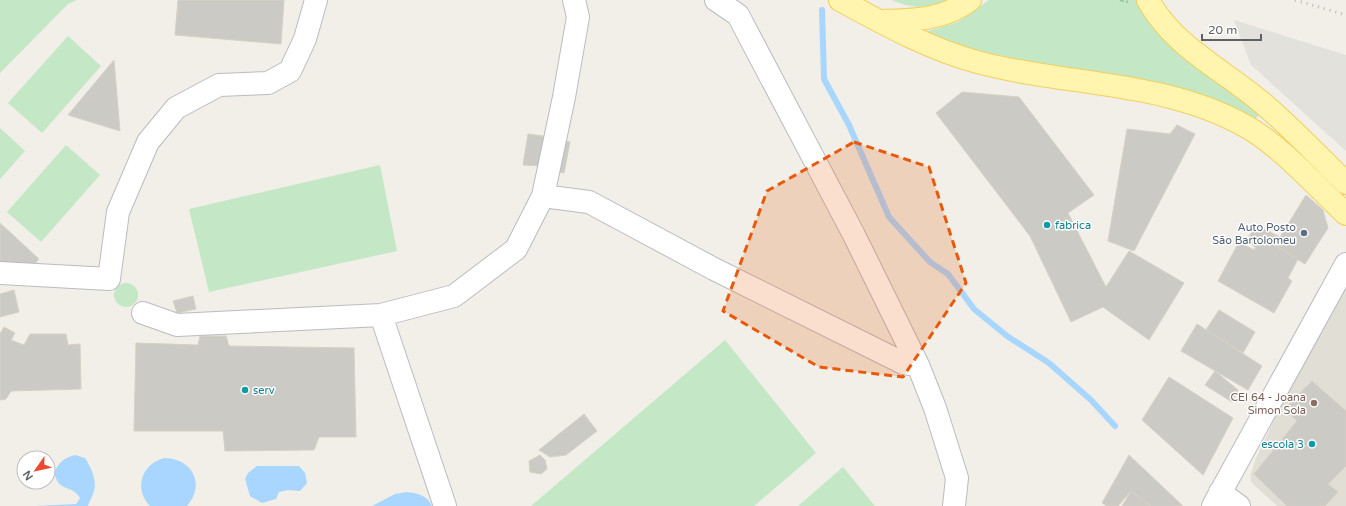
<svg xmlns="http://www.w3.org/2000/svg" width="1346" height="506" font-family="'Varela Round',sans-serif">
  <rect width="100%" height="100%" fill="#f1efe7"/>
  <path fill="#e2e1db" d="M1234,20L1346,55V151L1251,65Z"/>
  <path fill="#e1ded5" d="M1346,285V506H1277L1252,483L1250,477L1256,458L1298,370Z"/>
  <path fill="#c4e8c5" d="M0,0H77L68,4L0,73Z
    M892,0H951C931,8 913,10 892,0Z
    M989,0H1138L1260,114L1254,120L1065,70L963,47L925,32L958,22Z
    M68,36L101,66L42,133L8,103Z
    M0,128L25,151L0,179Z
    M66,145L100,175L41,242L7,212Z
    M380,165L397,251L209,292L189,209Z
    M114 295a12 12 0 1 1 24 0a12 12 0 1 1-24 0Z
    M725,340L816,453L754,506H531Z
    M843,467L875,506H798Z"/>
  <path fill="#a9d6ff" d="M75,455L85,458C91,467 97,480 94,491C93,496 89,501 88,506H35L76,504L80,498C71,483 60,494 54,473C59,462 64,458 75,455Z
    M164,458C192,458 206,484 187,506H150C133,488 142,464 164,458Z
    M257,466H299L305,473L307,483L300,491L288,490L279,492L276,499L262,503L250,496L245,479L248,473Z
    M406,492C417,493 427,495 432,506H372L395,494Z"/>
  <g fill="none" stroke-linecap="round" stroke-linejoin="round">
    <path stroke="#a9d6ff" stroke-width="6" d="M822,10L824,79L849,125L889,217L930,262L948,274L974,309L1007,336L1049,363L1091,400L1115,426"/>
  </g>
  <path fill="#cccac4" stroke="#d6d1c5" d="M178,0H284L281,44L175,35Z
    M114,60L120,131L68,115Z
    M962,92L1019,97L1094,195L1068,213L1106,287L1129,251L1184,283L1149,340L1103,307L1071,322L1030,236L936,113Z
    M1177,125L1195,134L1134,251L1108,241L1127,129L1170,134Z
    M528,134L550,137L543,166L523,165Z
    M558,140L570,142L564,173L552,171Z
    M1306,195L1323,210L1328,228L1305,264L1261,237L1255,247L1247,240L1256,225L1280,237Z
    M0,223L39,259L29,270L6,266L0,261Z
    M1261,237L1298,259L1288,278L1292,281L1274,313L1218,281L1239,242L1254,250Z
    M14,290L19,312L0,317V294Z
    M193,296L196,309L177,313L173,301Z
    M1219,310L1255,332L1243,353L1206,330Z
    M1197,324L1262,366L1248,390L1181,351Z
    M4,327L15,333L11,340L24,345L30,334H66L68,345L80,344L81,389L11,391L6,399L0,400V334Z
    M200,336H226L229,346L354,348L356,437H319L314,450L225,451L223,431H134L136,343L198,345Z
    M1215,371L1238,390L1232,402L1205,385Z
    M1169,377L1233,418L1203,475L1142,420Z
    M1312,381L1346,411V466L1328,484L1338,492L1325,506H1287L1254,474L1297,421L1285,409Z
    M584,414L597,431L566,455L550,457L539,450Z
    M540,455L545,460L547,469L541,474L530,472L529,461Z
    M1129,455L1183,506H1151L1131,491L1118,506H1107L1102,503Z
    M1131,491L1151,506H1122Z"/>
  <g fill="none" stroke-linecap="round" stroke-linejoin="round">
    <g stroke="#b9bcc0" stroke-width="24">
      <path id="minor" d="M574,0L578,17L564,97L543,196L589,202L714,269L903,363L918,365L854,235L738,15L716,0
        M0,273L109,279L118,212L148,142L176,108L219,85L268,83L290,71L305,39L316,0
        M143,313L177,325L381,315L454,296L516,249L543,196
        M381,315L445,506
        M918,365L935,408L957,478L954,506
        M1220,492L1239,506
        M1213,506L1346,264"/>
    </g>
    <g stroke="#f3cf5e" stroke-width="24">
      <path id="major" d="M840,0C884,24 929,49 977,62C1066,86 1165,80 1247,127C1283,148 1315,185 1346,214
        M1148,0C1174,48 1228,72 1267,107C1295,131 1320,158 1346,183
        M882,21C913,20 944,20 970,0"/>
    </g>
    <path stroke="#9dc9ab" stroke-width="2.5" stroke-dasharray="4 2" stroke-linecap="butt" d="M1120,0L1128,2"/>
    <use href="#minor" stroke="#fff" stroke-width="22"/>
    <use href="#major" stroke="#fff5ae" stroke-width="22"/>
    <path stroke="#b7b8b8" stroke-width="3" stroke-dasharray="1 5" stroke-linecap="butt" d="M1295,0L1346,15"/>
  </g>
  <path fill="#e8590c" fill-opacity="0.2" stroke="#e8590c" stroke-width="3" stroke-dasharray="8 5" stroke-linejoin="round" d="M854,142L929,167L966,283L903,377L819,367L723,311L767,191Z"/>
  <g fill="#0f9aa8" stroke="#fff" stroke-width="1.5">
    <circle cx="1047" cy="225" r="4"/>
    <circle cx="245" cy="390" r="4"/>
    <circle cx="1312" cy="444" r="4"/>
  </g>
  <circle fill="#5c6f8a" stroke="#fff" stroke-width="1.5" cx="1304" cy="233" r="4"/>
  <circle fill="#8d6e63" stroke="#fff" stroke-width="1.5" cx="1314" cy="403" r="4"/>
  <g text-anchor="middle" stroke-width="3" stroke-linejoin="round" paint-order="stroke">
    <g font-size="11" fill="#0d838f" stroke="#fff" text-anchor="start">
      <text x="1055" y="229">fabrica</text>
      <text x="253" y="394">serv</text>
      <text x="1304" y="448" text-anchor="end">escola 3</text>
    </g>
    <g font-size="11" fill="#4e5e75" stroke="#fff" text-anchor="end">
      <text x="1296" y="231">Auto Posto<tspan x="1296" dy="13">São Bartolomeu</tspan></text>
    </g>
    <g font-size="11" fill="#785e54" stroke="#fff" text-anchor="end">
      <text x="1306" y="401">CEI 64 - Joana<tspan x="1306" dy="13">Simon Sola</tspan></text>
    </g>
  </g>
  <g transform="translate(36 470) rotate(236)"><circle r="19" fill="#ffffff" stroke="#bfc0c2"/>
  <path d="M0-3L7 15L0 10L-7 15Z" fill="#ec4832"/>
  <text y="-6" font-size="11" font-weight="bold" text-anchor="middle" fill="#5e6267">N</text>
  </g>
  <path d="M1202 34v6h59v-6" fill="none" stroke="#5e6267" stroke-width="2"/>
  <text x="1208" y="34" font-size="12" fill="#5e6267" stroke="#ffffff" stroke-width="3" paint-order="stroke">20 m</text>
</svg>
